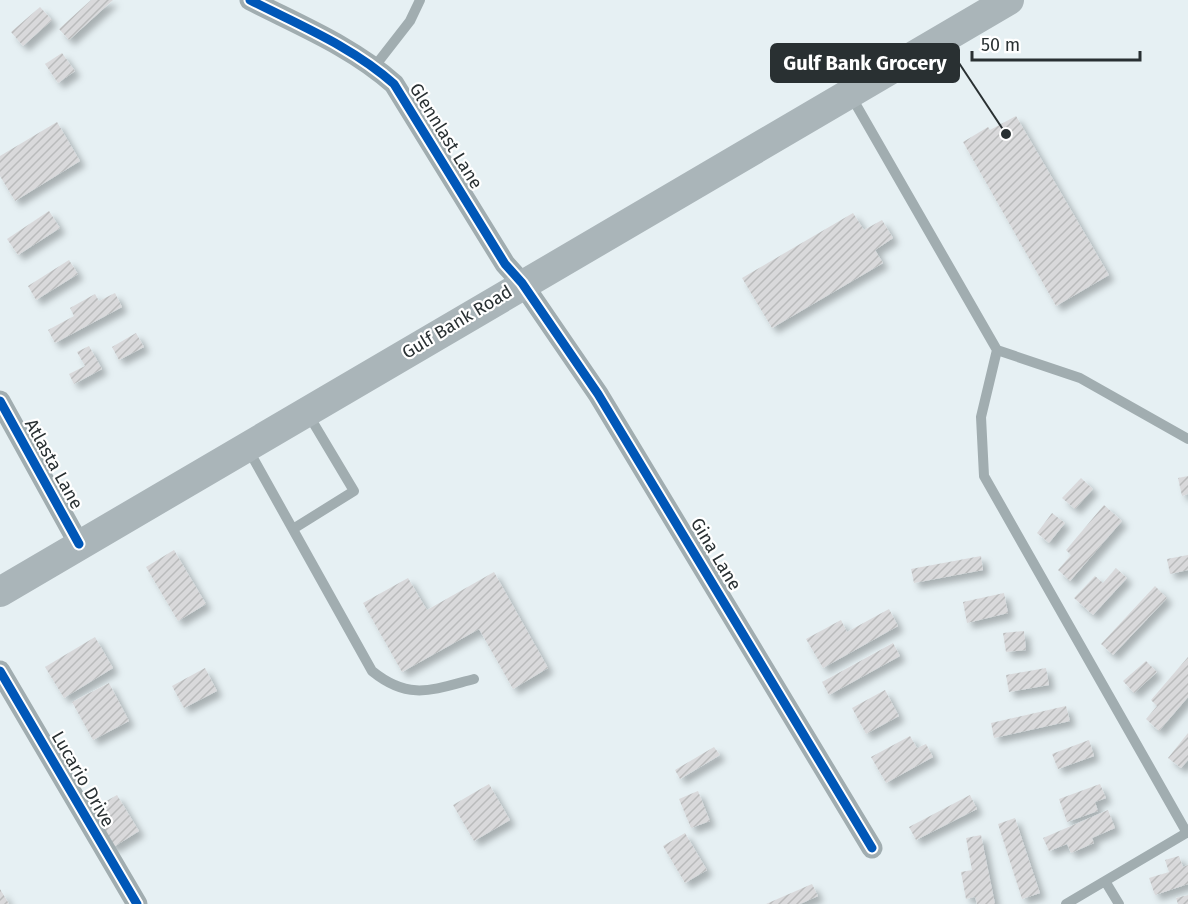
<svg xmlns="http://www.w3.org/2000/svg" width="1188" height="904" font-family="'Fira Sans',sans-serif">
  <defs>
    <pattern id="building-hatch" width="6" height="6" patternUnits="userSpaceOnUse" patternTransform="scale(1.5)"><rect width="6" height="6" fill="#d9d9db"/><path d="M-1 1l2-2M0 6l6-6M5 7l2-2" fill="none" stroke="#babbbc"/></pattern>
    <filter id="shadow"><feDropShadow dx="5.5" dy="5.5" stdDeviation="3" flood-color="#0004"/></filter>
  </defs>
  <rect width="100%" height="100%" fill="#e6f0f3"/>
  <path fill="url(#building-hatch)" filter="url(#shadow)" d="M91,0H113L69,40L59,29Z
    M40,7L52,20L23,46L11,32Z
    M62,53L75,71L58,83L45,64Z
    M1016,116L1109,275L1056,306L963,142L988,127L990,130Z
    M57,122L80,161L15,201L0,176V156Z
    M49,211L60,228L18,255L7,239Z
    M853,213L864,230L882,220L893,238L875,250L883,263L772,328L742,278Z
    M69,260L78,274L36,300L28,286Z
    M115,293L122,307L55,343L48,330L74,316L70,308L95,294L99,301Z
    M136,333L144,347L119,360L112,347Z
    M89,346L102,369L74,384L69,374L85,366L77,352Z
    M1188,476V494L1182,496L1178,478Z
    M1081,478L1093,489L1075,509L1062,498Z
    M1104,505L1122,521L1070,581L1058,570L1071,555L1066,550Z
    M1052,513L1065,523L1049,543L1037,533Z
    M174,550L206,604L178,621L146,567Z
    M1188,555V570L1170,574L1167,559Z
    M981,556L983,570L914,583L911,569Z
    M1116,568L1127,578L1093,615L1074,598L1095,576L1103,583Z
    M494,572L548,668L513,689L479,629L402,672L363,603L408,578L427,610Z
    M1155,586L1167,598L1113,655L1101,644Z
    M1004,593L1008,613L967,623L963,602Z
    M889,609L898,626L823,668L806,639L841,620L847,632Z
    M1024,631L1026,650L1006,652L1003,633Z
    M95,637L113,668L64,698L45,667Z
    M893,643L900,656L829,695L822,682Z
    M1188,657V697L1159,731L1146,719L1157,706L1151,700Z
    M1146,661L1157,672L1134,693L1123,681Z
    M205,668L217,691L184,708L172,686Z
    M1046,668L1049,685L1009,692L1006,675Z
    M109,683L129,721L93,740L72,702Z
    M885,690L899,716L866,734L852,708Z
    M1066,706L1070,721L994,738L991,723Z
    M1188,733V760L1181,768L1168,758Z
    M910,736L917,748L926,744L933,757L886,783L871,757Z
    M1089,740L1094,756L1058,769L1052,754Z
    M714,747L720,755L680,779L675,770Z
    M489,784L510,820L474,841L453,805Z
    M1100,784L1106,798L1095,802L1098,811L1067,822L1059,799Z
    M698,791L710,821L691,828L679,799Z
    M117,795L139,831L112,848L89,811Z
    M970,795L977,809L916,840L909,827Z
    M1108,810L1115,828L1092,838L1094,843L1071,853L1067,844L1049,851L1043,838Z
    M1015,818L1040,893L1022,899L998,824Z
    M685,833L707,870L685,883L663,846Z
    M981,835L995,904H977L975,897L966,899L961,872L972,870L966,838Z
    M1179,856L1183,867L1188,865V884L1155,895L1149,878L1169,872L1165,860Z
    M812,884L818,896L800,904H766Z
    M0,889L9,904H0Z
    M1188,895V904H1178L1176,898Z"/>
  <g fill="none" stroke-linecap="round" stroke-linejoin="round">
    <path stroke="#a1adb0" stroke-width="10" d="M375,66L410,21L420,0
      M851,96L997,350L981,417L984,476L1187,833
      M997,350L1080,378L1188,439
      M248,449L372,671C409,701 432,690 474,679
      M293,529L354,491L308,414
      M1105,881L1119,904
      M1066,904L1188,832"/>
    <path stroke="#a1adb0" stroke-width="21" d="M250,0C299,25 353,47 394,84L505,264L522,283L598,394L872,848
      M0,401L79,544
      M0,671L137,904"/>
    <path stroke="#aab5b9" stroke-width="30" d="M0,592L1009,0"/>
    <g stroke="#fff" stroke-width="13">
      <path id="cycleway" d="M250,0C299,25 353,47 394,84L505,264L522,283L598,394L872,848
        M0,401L79,544
        M0,671L137,904"/>
    </g>
    <use href="#cycleway" stroke="#0057b8" stroke-width="9"/>
  </g>
  <g text-anchor="middle" stroke-width="4.5" stroke-linejoin="round" paint-order="stroke">
    <g font-size="18" fill="#293032" stroke="#fff">
      <text transform="translate(446 136) rotate(58)" y="6">Glennlast Lane</text>
      <text transform="translate(457 322) rotate(-31)" y="6">Gulf Bank Road</text>
      <text transform="translate(54 464) rotate(61)" y="6">Atlasta Lane</text>
      <text transform="translate(716 554) rotate(59)" y="6">Gina Lane</text>
      <text transform="translate(83 779) rotate(60)" y="6">Lucario Drive</text>
    </g>
  </g>
  <path fill="none" stroke="#293032" stroke-width="2" d="M1006 134L959 63"/>
  <circle fill="#293032" stroke="#fff" stroke-width="2" cx="1006" cy="134" r="6"/>
  <rect fill="#293032" stroke="#293032" stroke-width="2" x="771" y="44" width="188" height="38" rx="6"/>
  <g font-size="20" text-anchor="middle" font-weight="bold" fill="#fff">
    <text x="865" y="70">Gulf Bank Grocery</text>
  </g>
  <path d="M972 51v9h168v-9" fill="none" stroke="#293032" stroke-width="3"/>
  <text x="981" y="51" font-size="18" fill="#293032" stroke="#ffffff" stroke-width="4.5" paint-order="stroke">50 m</text>
</svg>
